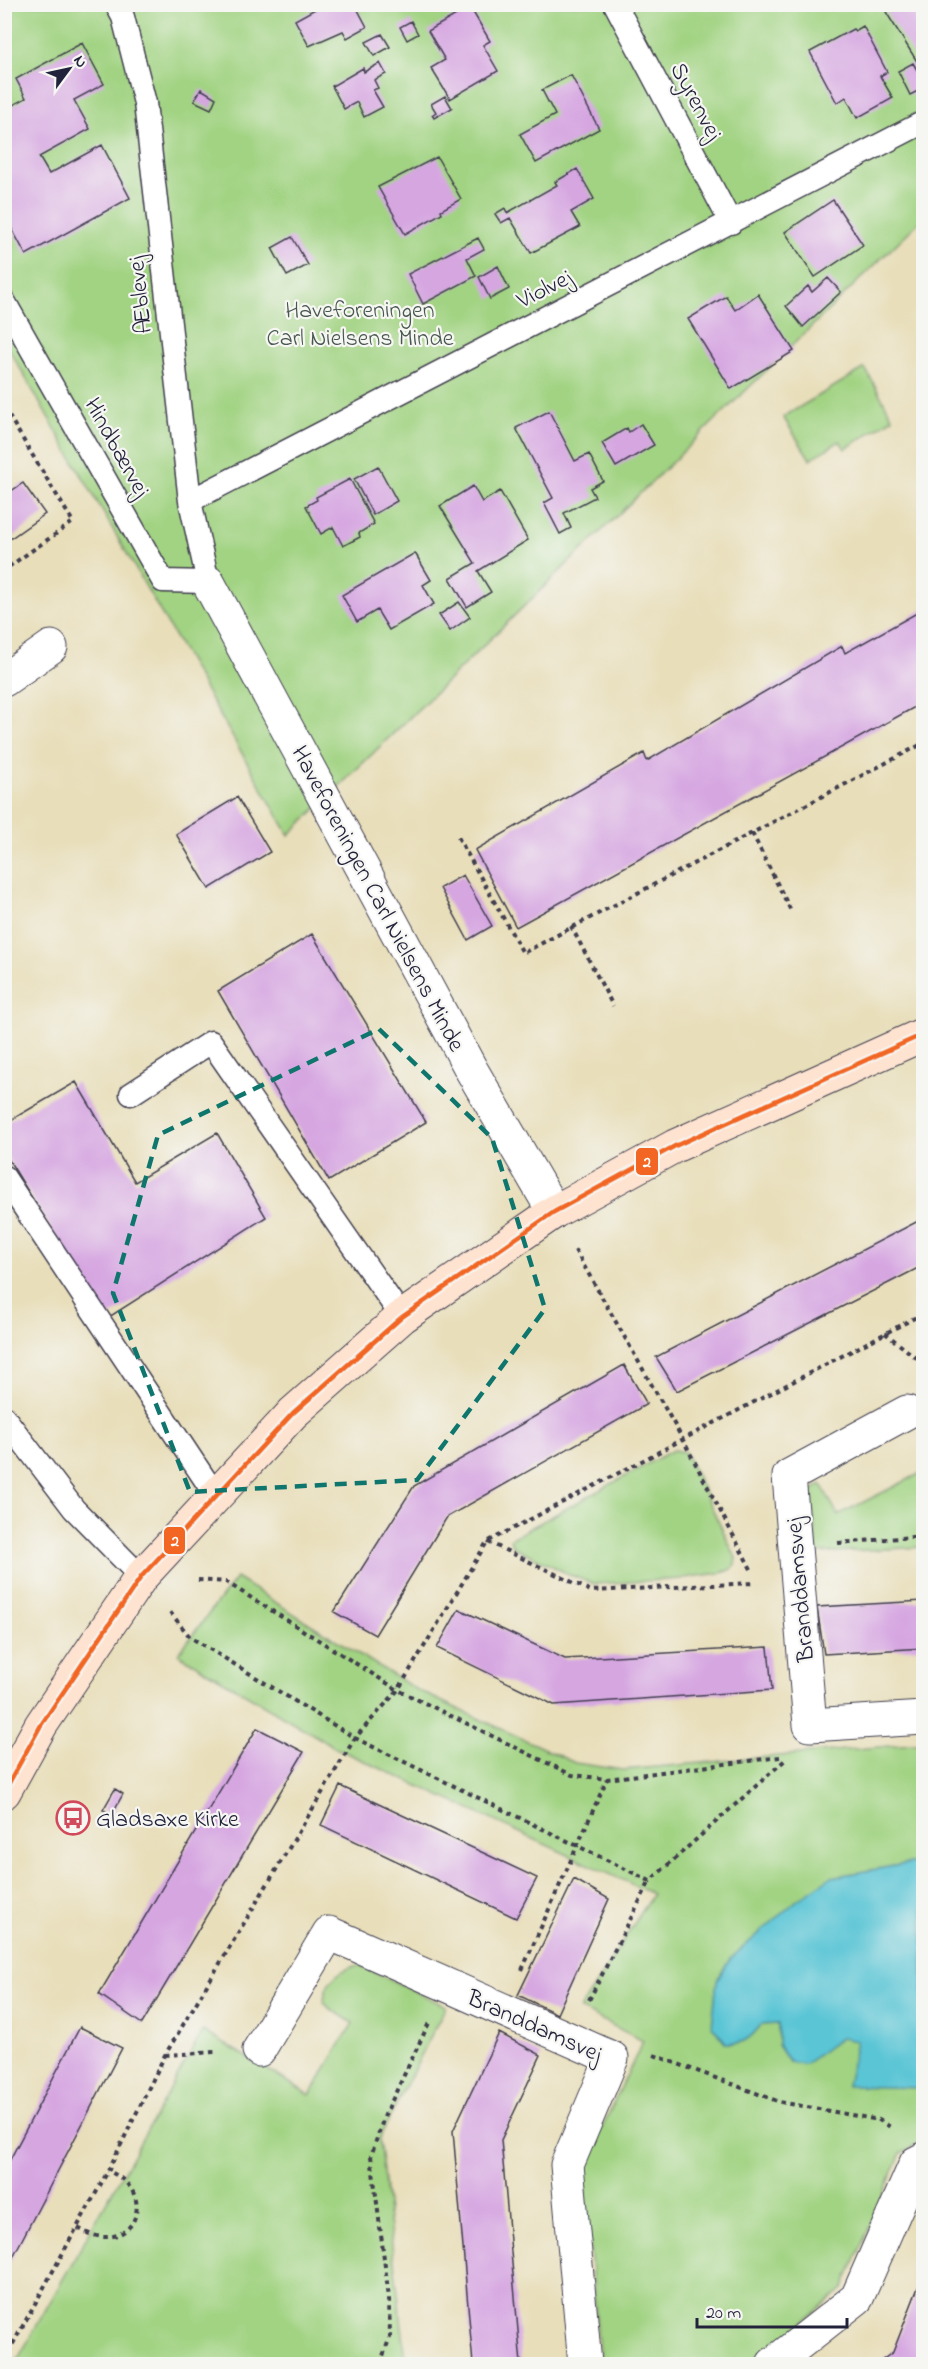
<svg xmlns="http://www.w3.org/2000/svg" width="928" height="2369" font-family="'Indie Flower',sans-serif">
  <rect width="100%" height="100%" fill="#f6f6f2"/>
  <filter id="ink" filterUnits="userSpaceOnUse"><feTurbulence type="fractalNoise" baseFrequency=".0167" numOctaves="2"/><feDisplacementMap in="SourceGraphic" scale="12" xChannelSelector="R" yChannelSelector="G"/><feConvolveMatrix kernelMatrix="1 2 1 2 8 2 1 2 1" color-interpolation-filters="sRGB"/></filter>
  <filter id="wash" filterUnits="userSpaceOnUse"><feTurbulence type="fractalNoise" baseFrequency=".008" numOctaves="4" result="noise"/><feDisplacementMap in="SourceGraphic" scale="24" xChannelSelector="R" yChannelSelector="G"/><feGaussianBlur stdDeviation="1.35" result="paint"/><feColorMatrix in="noise" values="0 0 0 0 0 0 0 0 0 0 0 0 0 0 0 0 0 1.4 0 .05"/><feComposite in="paint" operator="in"/></filter>
  <g filter="url(#wash)">
    <rect width="100%" height="100%" fill="#e8deba"/>
    <path fill="#a1d382" stroke="#627a5e" stroke-width="1.5" d="M4,5H923V218L289,835L5,342Z
      M865,368L893,418L845,449L840,441L810,459L783,417Z
      M673,1450L685,1452L736,1558C735,1563 735,1568 730,1570C720,1575 695,1575 681,1579L594,1584L570,1575L512,1546L510,1539Z
      M923,1472V1547L817,1553L811,1491L821,1484L838,1515Z
      M236,1578L417,1690L575,1763L623,1770L923,1743V2140L901,2153L843,2289L752,2364H600L583,2168L643,2041L580,2009L653,1894L336,1748L178,1654Z
      M359,1965L446,2006L379,2139L405,2351L401,2364H15L203,2031L310,2095L353,2023L329,2008L324,2002C325,1980 339,1970 359,1965Z"/>
    <path fill="#5ac5d5" stroke="#3e7488" stroke-width="1.5" d="M923,1861V2088L847,2086L856,2041L841,2038L805,2064L789,2062L778,2045V2024L761,2025C750,2039 743,2045 726,2043L712,2026L717,1980L730,1959L796,1901L831,1877Z"/>
    <g id="blocks">
      <path fill="#d6a6e1" d="M324,4H364L357,8L367,27L347,38L343,31L309,46L295,20Z
        M900,4H924V60L918,63L886,12Z
        M470,7L490,41L483,45L498,71L450,99L431,68L445,60L428,31Z
        M411,21L418,34L407,40L400,27Z
        M863,26L887,72L880,76L893,98L857,118L846,97L837,103L810,52L853,29L855,31Z
        M382,34L390,47L374,56L366,42Z
        M82,43L104,84L74,100L90,129L39,157L49,174L102,145L130,198L26,255L4,214V110L26,98L16,79Z
        M380,63L386,74L374,80L378,88L373,90L383,107L364,117L357,102L344,109L332,86L363,68L364,72Z
        M913,63L924,82V88L910,95L898,71Z
        M571,75L599,129L536,163L520,134L555,115L542,90Z
        M201,89L216,98L211,109L194,101Z
        M445,96L452,108L434,118L432,115L436,112L431,104Z
        M437,157L461,199L441,210L442,213L405,234L378,187Z
        M577,169L594,199L571,212L580,227L531,253L510,218L501,223L495,214L505,208L507,213L557,185L555,182Z
        M833,200L863,245L815,277L785,232Z
        M292,237L308,265L287,276L272,248Z
        M478,238L484,249L467,258L476,276L423,304L408,274Z
        M498,266L509,289L490,299L479,277Z
        M828,278L841,292L803,327L786,306L808,286L812,292Z
        M758,294L794,351L731,389L688,319L726,296L735,310Z
        M549,411L575,461L589,454L603,481L590,488L595,497L564,513L571,528L560,534L544,503L553,498L516,428Z
        M641,424L654,445L616,467L602,443L627,428L629,432Z
        M378,466L397,501L373,515L354,479Z
        M350,479L374,524L359,533L360,537L343,546L333,527L321,534L306,506L317,500L316,497Z
        M23,483L45,514L4,543V496Z
        M473,486L482,502L500,491L528,540L478,571L491,592L467,607L450,578L475,563L440,506Z
        M415,553L431,580L423,585L434,604L389,630L377,610L357,622L342,595Z
        M459,602L470,617L450,631L439,615Z
        M924,609V702L516,927L475,850L644,753L647,761L842,646L845,653Z
        M237,797L270,852L209,889L176,834Z
        M463,875L492,926L468,940L440,888Z
        M312,934L426,1122L329,1181L218,991Z
        M76,1082L135,1182L217,1133L266,1217L106,1319L4,1152V1124Z
        M924,1218V1265L677,1391L656,1357Z
        M624,1365L647,1404L447,1517L375,1635L334,1612L414,1486Z
        M924,1601V1648L824,1654L817,1607Z
        M459,1609L565,1659L768,1647L772,1690L554,1705L437,1648Z
        M257,1728L304,1752L142,2024L99,1994Z
        M340,1786L537,1878L516,1918L321,1825Z
        M115,1789L123,1794L112,1814L103,1810Z
        M574,1879L609,1899L557,2014L518,1995Z
        M80,2027L122,2048L4,2274V2171Z
        M499,2033L541,2055L501,2140L521,2364H473L453,2131Z
        M924,2272V2364H877L893,2352Z"/>
    </g>
  </g>
  <g filter="url(#ink)">
    <use href="#blocks" fill-opacity="0" stroke="#403e4e" stroke-width="1.5"/>
    <g fill="none" stroke-linecap="round" stroke-linejoin="round">
      <g stroke="#403e4e" stroke-width="25">
        <path id="lane" d="M615,4L731,223
          M4,301L163,581L208,582L190,501L145,103L123,17L116,4
          M190,501L924,122
          M131,1094L211,1042L402,1317
          M4,1177L216,1496
          M4,1417L74,1509L141,1577"/>
      </g>
      <g stroke="#403e4e" stroke-width="35">
        <path id="street" d="M208,582L472,1071L554,1212
          M4,680L51,647
          M907,1412L789,1476L810,1725L924,1718
          M259,2050L329,1933L612,2058L567,2165L585,2364
          M773,2364L857,2298L916,2163L924,2159"/>
      </g>
      <g stroke="#403e4e" stroke-width="35">
        <path id="secondary" d="M4,1792L41,1725L141,1577L293,1413L402,1317L554,1212L675,1146L924,1034"/>
      </g>
      <path stroke="#403e4e" stroke-width="4" stroke-dasharray="4.5 4.5" stroke-linecap="butt" d="M4,408L73,522L4,570
        M752,833L791,911
        M458,837L523,953L924,743
        M571,926L613,1006
        M575,1250L682,1438L752,1571
        M885,1333L924,1364
        M488,1542L591,1591L754,1583
        M838,1543L924,1536
        M198,1580L226,1582L398,1690L572,1775L607,1779L780,1757
        M170,1612L190,1637L355,1738L650,1881L785,1760
        M522,1970L607,1779
        M589,2000L650,1881
        M165,2055L216,2052
        M654,2055L780,2102L879,2120L892,2128
        M78,2228C131,2261 163,2194 108,2171
        M4,2360L108,2171L165,2055L355,1738L398,1690L487,1542L924,1313
        M380,2364L390,2337L389,2298L371,2156L384,2117L429,2023"/>
      <use href="#lane" stroke="#fff" stroke-width="22"/>
      <use href="#street" stroke="#fff" stroke-width="33"/>
      <use href="#secondary" stroke="#fee3d1" stroke-width="33"/>
      <g stroke="#f6f6f2" stroke-width="9">
        <path id="bus-1" d="M4,1792L41,1725L141,1577L293,1413L402,1317L554,1212L675,1146L924,1034"/>
      </g>
      <use href="#bus-1" stroke="#f26522" stroke-width="4.5"/>
    </g>
  </g>
  <path fill="none" stroke="#0f766e" stroke-width="4.5" stroke-dasharray="12 8" stroke-linejoin="round" d="M379,1029L492,1138L545,1309L417,1480L190,1492L113,1293L158,1135Z"/>
  <defs>
    <g id="bus-ring" transform="scale(1.725)"><circle r="9.5" fill="#f6f6f2" stroke="#d1495b" stroke-width="1.5"/><path d="M-5-6H5V4H4V6H2V4H-2V6H-4V4H-5ZM-3.5-4V0h7V-4ZM-3.5 1.2v1.5H-2V1.2ZM2 1.2v1.5H3.5V1.2Z" fill="#d1495b"/></g>
  </defs>
  <g fill-rule="evenodd">
    <use href="#bus-ring" x="73" y="1818"/>
  </g>
  <g text-anchor="middle" stroke-width="4.5" stroke-linejoin="round" paint-order="stroke">
    <g font-size="24" fill="#22223b" stroke="#f6f6f2">
      <text transform="translate(697 101) rotate(62)" y="8">Syrenvej</text>
      <text transform="translate(544 288) rotate(-27)" y="8">Violvej</text>
      <text transform="translate(139 295) rotate(-96)" y="8">Æblevej</text>
      <text transform="translate(118 447) rotate(61)" y="8">Hindbærvej</text>
      <text transform="translate(379 898) rotate(62)" y="8">Haveforeningen Carl Nielsens Minde</text>
      <text transform="translate(799 1590) rotate(-95)" y="8">Branddamsvej</text>
      <text transform="translate(535 2025) rotate(24)" y="8">Branddamsvej</text>
    </g>
    <g font-size="24" fill="#485750" stroke="#f6f6f2">
      <text x="360" y="317">Haveforeningen<tspan x="360" dy="28">Carl Nielsens Minde</tspan></text>
    </g>
    <g font-size="24" fill="#22223b" stroke="#f6f6f2" text-anchor="start">
      <text x="96" y="1826">Gladsaxe Kirke</text>
    </g>
  </g>
  <g stroke="#f6f6f2" stroke-width="2">
    <rect x="635" y="1147" width="24" height="29" rx="6" fill="#f26522"/>
    <rect x="163" y="1526" width="23" height="29" rx="6" fill="#f26522"/>
  </g>
  <g font-size="16" text-anchor="middle" font-weight="bold" fill="#fff">
    <text x="647" y="1167">2</text>
    <text x="175" y="1546">2</text>
  </g>
  <rect width="928" height="2369" fill="none" stroke="#f6f6f2" stroke-width="24"/>
  <g transform="translate(69 69) rotate(57)" stroke="#f6f6f2" stroke-width="4.5" paint-order="stroke">
  <path d="M0-4.5L10 22L0 15L-10 22Z" fill="#22223b"/>
  <text y="-9" font-size="16" font-weight="bold" text-anchor="middle" fill="#22223b">N</text>
  </g>
  <path d="M697 2318v9h150v-9" fill="none" stroke="#22223b" stroke-width="3"/>
  <text x="706" y="2318" font-size="18" fill="#22223b" stroke="#f6f6f2" stroke-width="4.5" paint-order="stroke">20 m</text>
</svg>
